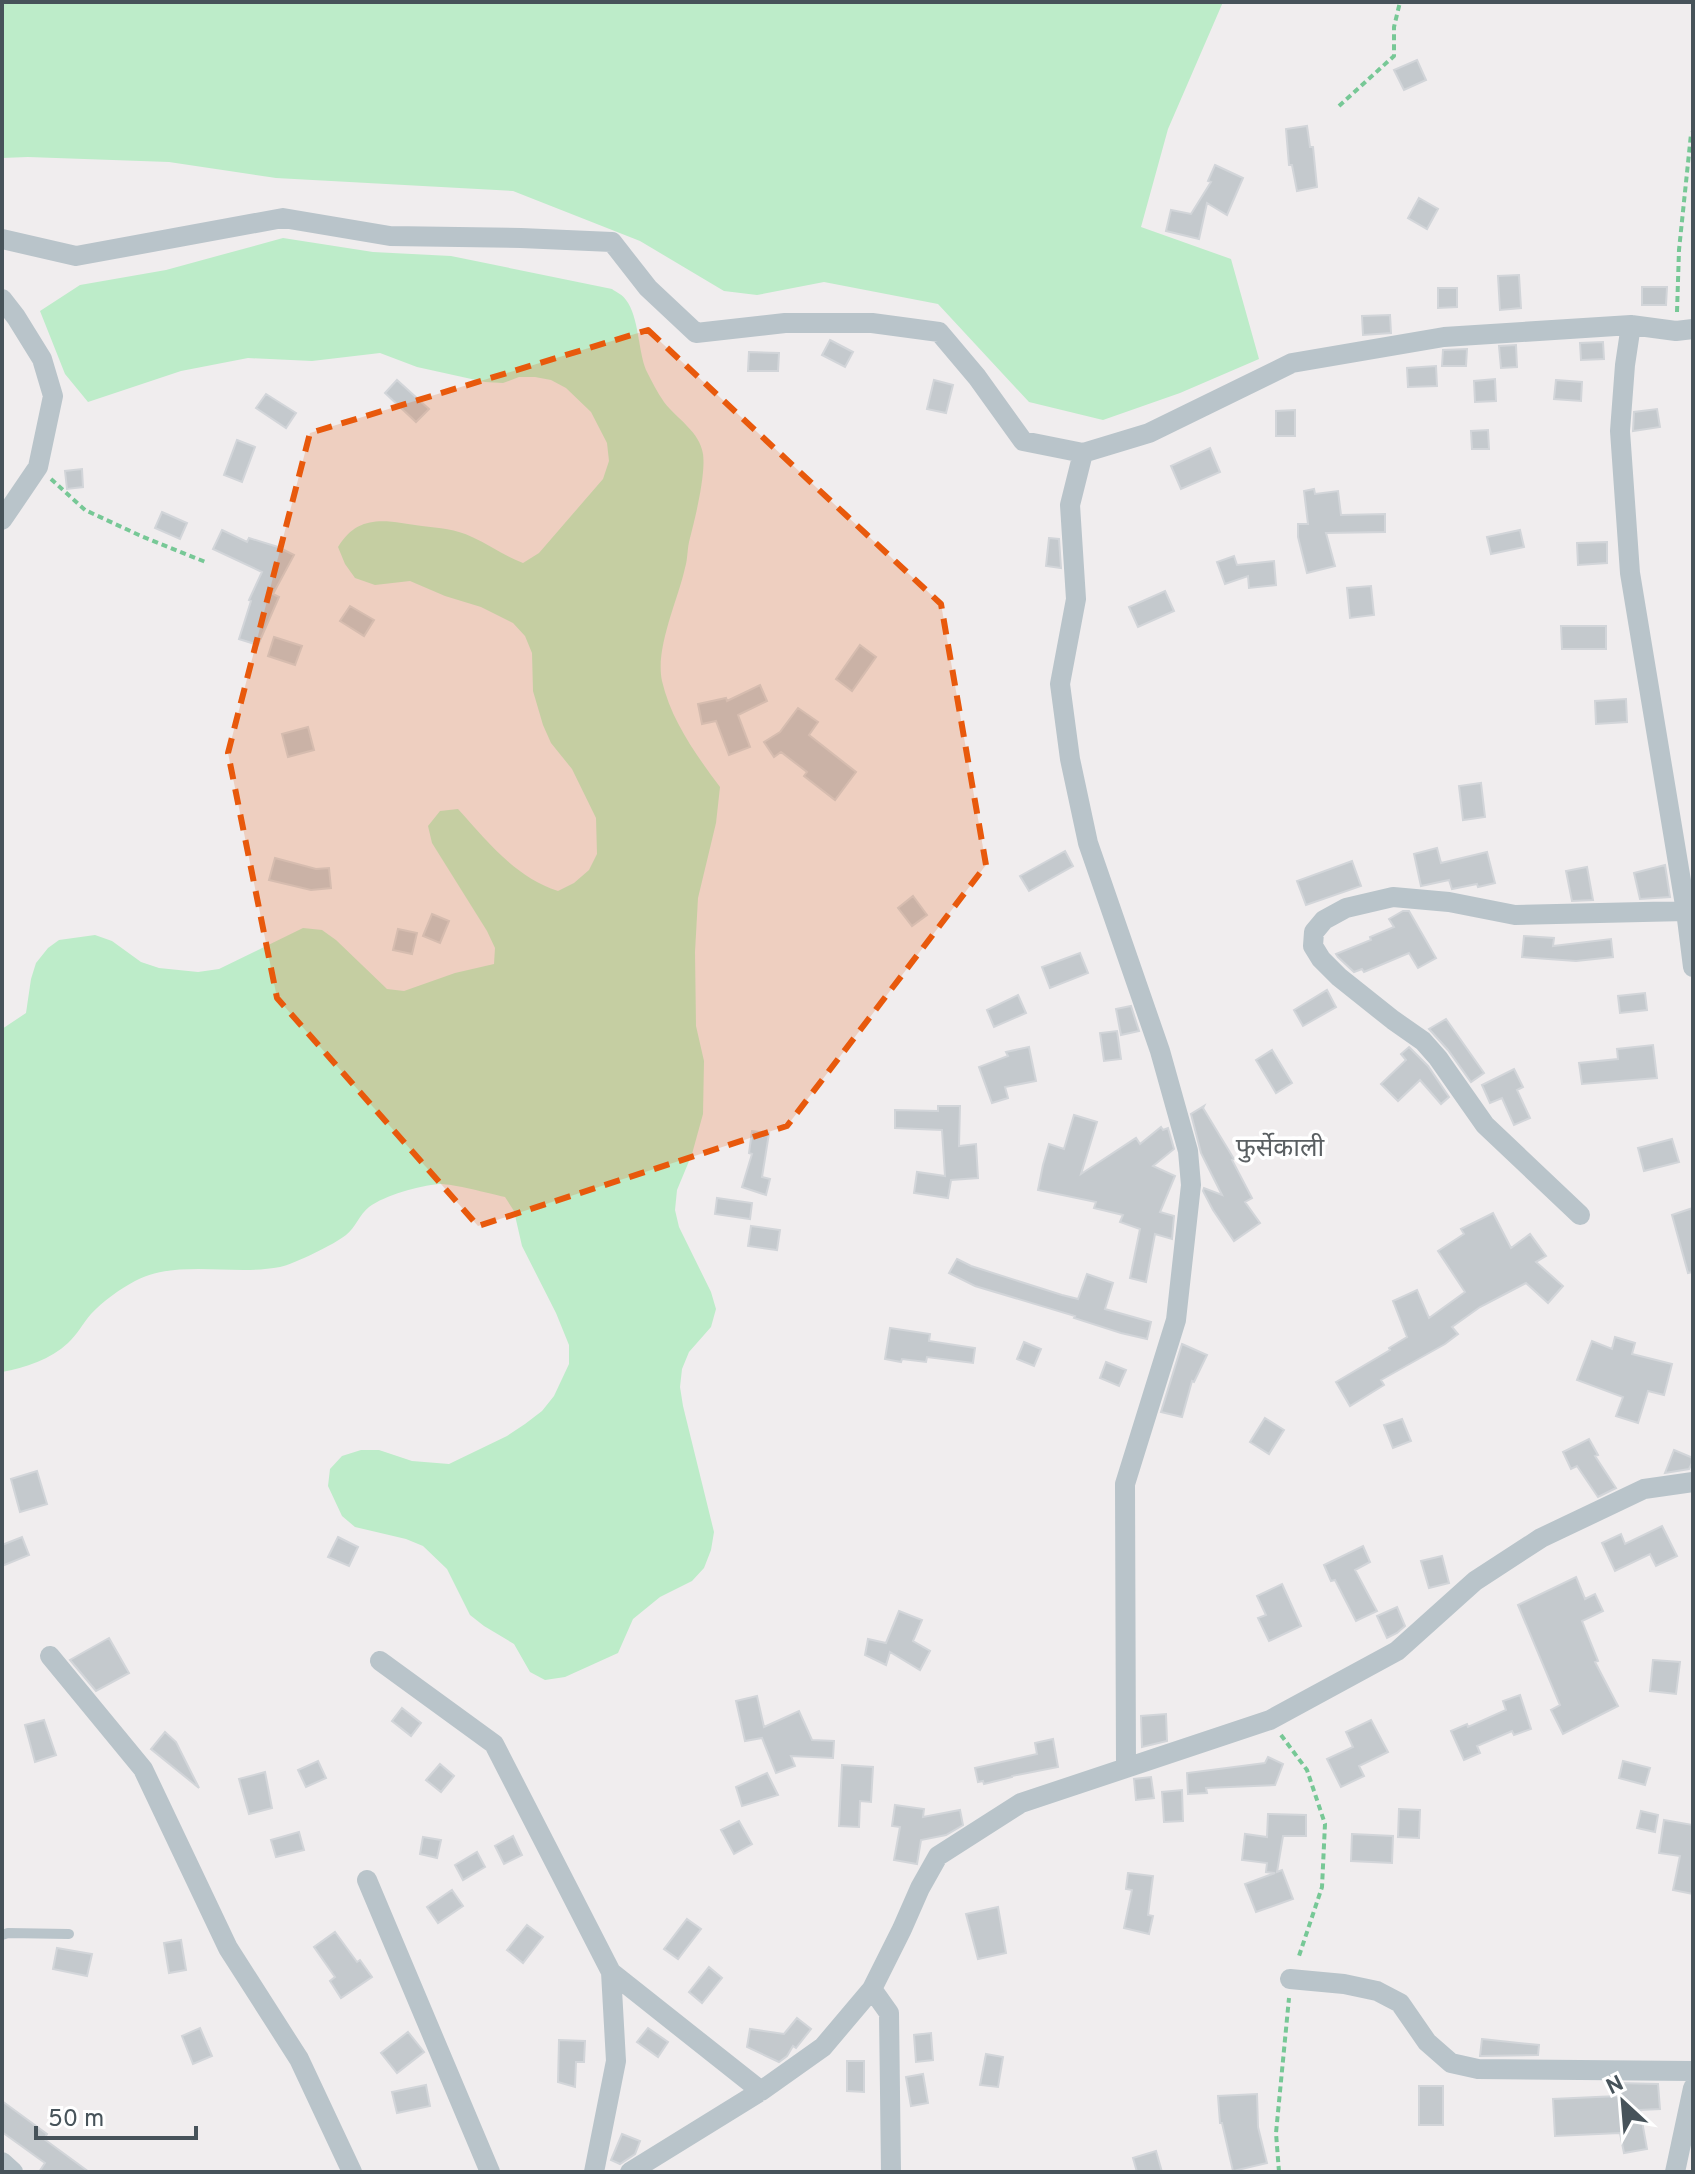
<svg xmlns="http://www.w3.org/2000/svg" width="1695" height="2174" font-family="Overpass,'Noto Sans Devanagari',sans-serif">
  <rect width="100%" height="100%" fill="#f0edee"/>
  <path fill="#bdecc9" d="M2,2H1223L1168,129L1141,227L1231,259L1259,359L1180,393L1103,420L1029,402L938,304L824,282L757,295L724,291L640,241L513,191L276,178L169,162L28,157L2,158Z
    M283,238L373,252L451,256L612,289C616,292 623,295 626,300C639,317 638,350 646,370C651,380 657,392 664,402C677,419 700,432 703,454C706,474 695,519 690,538C687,548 688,558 685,568C678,600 655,648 662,681C671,720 696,755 720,787L716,823L698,898L695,952L696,1026L704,1061L703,1114L692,1154L677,1190L675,1210L679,1227L711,1292L716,1309L711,1327L689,1352L682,1369L680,1387L683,1406L714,1532L711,1550L704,1568L692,1581L660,1597L633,1619L618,1653L565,1677L545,1680L530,1672L514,1644L484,1626L470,1615L447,1569L423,1546L406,1539L355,1527L342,1516L328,1486L330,1469L342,1456L361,1450H379L412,1461L449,1464L507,1436L525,1424L542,1411L554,1396L569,1364V1345L556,1313L522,1246L514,1211L505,1197C487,1193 455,1184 439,1184C419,1186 385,1195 369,1207C360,1214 355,1228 346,1235C335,1244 294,1264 280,1267C234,1276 176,1259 135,1281C120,1289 103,1301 91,1314C83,1323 77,1335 68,1343C51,1359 25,1368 2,1372V1029L26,1013L31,979L36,963L48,948L59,940L95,935L112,941L141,962L159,968L198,972L219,969L303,928L322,930L336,940L387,989L404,991L455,973L494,964L495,948L487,931L432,843L428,826L440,811L458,809C488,842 515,877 558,891L574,883L589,870L597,854L596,818L572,769L551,743L543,725L533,691L532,653L525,636L513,623L481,607L445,596L410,581L375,585L355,578L345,564L338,547C359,512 388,521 422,526C439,528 456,529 472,537C490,545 504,556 523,563L539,553L603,479L609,461L607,443L591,412L566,388L551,380L535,377H519L503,383L485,382L417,367L380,353L312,361L248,358L181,371L88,402L65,374L40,311L80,285L166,270Z"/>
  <path fill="#c4c9cd" stroke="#d2d5d9" stroke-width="2" d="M1417,60L1426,80L1404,90L1394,70Z
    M1307,126L1310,147H1313L1317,187L1297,191L1292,165H1289L1286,129Z
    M1215,165L1243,178L1227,215L1207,203L1199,239L1166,231L1171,210L1191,214L1211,182L1208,181Z
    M1419,198L1438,209L1427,229L1408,218Z
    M1519,275L1521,308L1500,310L1498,276Z
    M1642,287H1667L1666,305H1642Z
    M1438,288H1457V307L1438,308Z
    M1390,315L1391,333L1363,335L1362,316Z
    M830,340L853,352L845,367L822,355Z
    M1603,342L1604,359L1581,360L1580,343Z
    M1516,345L1517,367L1501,368L1499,346Z
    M1467,349L1466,366H1442L1443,350Z
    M749,352L779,353L778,371H748Z
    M1436,366L1437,386L1408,387L1407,368Z
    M1495,379L1496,401L1475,402L1474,381Z
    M397,380L429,409L416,422L385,393Z
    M934,380L953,385L946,413L927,409Z
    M1556,380L1582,382L1581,401L1554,399Z
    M266,394L296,413L286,428L256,408Z
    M1657,409L1660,427L1633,431L1634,412Z
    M1295,410V436H1276V411Z
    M1488,430L1489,449H1472L1471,431Z
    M237,440L255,447L242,482L224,475Z
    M1210,448L1220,472L1181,489L1171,466Z
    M82,469L83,487L67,489L65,471Z
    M1314,489L1315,494L1338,491L1341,515L1385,514V532L1326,533L1335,566L1307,573L1298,537V524H1308L1304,491Z
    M162,512L187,523L180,539L155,528Z
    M222,530L247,542L249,538L278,547L294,555L273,594L279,597L258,645L239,639L251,601L249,600L262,572L213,549Z
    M1520,530L1524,547L1491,554L1487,537Z
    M1049,538L1059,539L1061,568L1046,566Z
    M1607,542V563L1578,565L1577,543Z
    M1234,556L1237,565L1274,561L1276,585L1249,588L1248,576L1225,584L1217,562Z
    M1371,586L1374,615L1350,618L1347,588Z
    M1165,591L1174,611L1138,627L1129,607Z
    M350,606L374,620L364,636L340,621Z
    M1561,626H1606V649H1562Z
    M274,637L302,646L295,665L268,656Z
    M860,645L876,657L852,691L836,679Z
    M760,685L767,701L738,715L750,747L729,755L716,721L702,724L698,704L726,698L727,701Z
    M1626,699L1627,722L1596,724L1595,701Z
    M798,708L818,722L809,735L856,772L835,800L804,776L807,772L781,752L774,757L764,742L780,732Z
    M308,727L314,750L288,757L282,734Z
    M1481,783L1485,817L1463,820L1459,786Z
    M1437,848L1441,863L1487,852L1495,883L1478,887L1477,884L1452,889L1449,880L1421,886L1414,854Z
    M1065,851L1073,866L1029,891L1020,876Z
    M275,858L316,869L329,868L331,888L311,890L269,880Z
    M1352,861L1361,886L1306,905L1297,881Z
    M1665,865L1670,897L1640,899L1634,873Z
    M1587,867L1593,900L1572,901L1566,871Z
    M913,896L927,915L912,926L898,908Z
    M1403,911H1409L1436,958L1418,968L1409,953L1364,972L1362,969L1354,972L1338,957L1336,954L1371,940L1370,937L1394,927L1389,919Z
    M432,914L449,921L440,943L423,936Z
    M398,929L417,933L412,954L393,950Z
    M1524,936L1554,938L1553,946L1611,939L1613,957L1576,961L1522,957Z
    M1080,953L1088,973L1050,988L1042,967Z
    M1327,990L1336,1007L1303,1026L1294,1010Z
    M1645,993L1647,1010L1620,1013L1618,996Z
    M1018,995L1026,1013L994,1027L987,1010Z
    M1131,1006L1139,1031L1121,1035L1116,1009Z
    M1446,1019L1484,1073L1471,1082L1448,1050L1429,1029Z
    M1117,1031L1121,1059L1104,1061L1100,1033Z
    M1653,1045L1657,1078L1582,1084L1579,1063L1618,1059L1617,1049Z
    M1029,1047L1036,1081L1005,1087L1008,1098L992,1103L979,1067L1008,1056L1006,1052Z
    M1409,1047L1428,1066L1449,1097L1441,1104L1420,1080L1398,1101L1381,1084L1406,1060L1401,1054Z
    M1272,1050L1292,1083L1276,1093L1256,1060Z
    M1514,1069L1523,1087L1517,1090L1530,1118L1514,1125L1502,1098L1490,1103L1482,1085Z
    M938,1106H960L959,1146L976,1144L978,1178L951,1180L948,1198L914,1193L917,1172L945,1176L942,1130L895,1128V1110L938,1111Z
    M1204,1106L1203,1108L1234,1159L1232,1160L1252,1198L1245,1202L1260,1223L1234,1241L1213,1210L1203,1191L1204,1188L1222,1195L1201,1153L1191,1114Z
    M1074,1115L1097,1122L1081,1174L1136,1138L1140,1144L1161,1127L1163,1130L1168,1128L1174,1149L1153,1166L1175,1176L1160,1212L1174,1216L1172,1239L1155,1234L1146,1282L1130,1278L1140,1229L1120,1222L1123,1215L1094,1208L1096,1202L1038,1190L1043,1165L1049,1144L1064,1149Z
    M752,1131L769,1133L762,1177L770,1179L766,1195L742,1187L752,1154L749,1153Z
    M1672,1139L1679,1162L1644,1171L1638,1148Z
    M717,1198L752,1203L750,1219L715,1214Z
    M1693,1208V1272L1688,1273L1672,1215Z
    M1493,1213L1511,1248L1530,1234L1546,1256L1536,1262L1563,1286L1548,1303L1526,1283L1480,1307L1452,1327L1458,1334L1445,1344L1381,1380L1384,1385L1350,1406L1336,1382L1390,1350L1389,1348L1407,1337L1393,1301L1417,1290L1429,1318L1465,1292L1438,1251L1464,1234L1461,1229Z
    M751,1226L780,1230L777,1250L748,1246Z
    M957,1259L971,1266L1062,1295L1078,1299L1087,1274L1113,1283L1105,1309L1151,1322L1147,1339L1121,1333L1074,1318L1075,1316L975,1286L949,1273Z
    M890,1328L930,1334L929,1341L975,1348L973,1363L927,1357L926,1362L902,1359L901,1362L885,1359Z
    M1615,1337L1635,1343L1632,1354L1672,1364L1664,1395L1648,1391L1638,1423L1616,1416L1623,1397L1577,1380L1592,1341L1612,1349Z
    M1024,1342L1041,1349L1034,1366L1017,1359Z
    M1182,1344L1207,1355L1194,1382L1192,1381L1182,1417L1161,1412Z
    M1106,1362L1126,1370L1119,1386L1100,1378Z
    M1265,1418L1284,1430L1269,1454L1250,1442Z
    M1402,1419L1411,1441L1393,1448L1384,1425Z
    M1589,1439L1598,1455L1595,1456L1616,1488L1598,1497L1577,1466L1571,1469L1563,1452Z
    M1674,1450L1693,1458V1461L1689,1469L1665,1473Z
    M37,1471L47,1504L20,1512L11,1479Z
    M1662,1526L1677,1556L1656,1566L1650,1554L1615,1571L1602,1543L1621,1534L1625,1544Z
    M22,1537L29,1555L2,1566V1545Z
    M338,1537L358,1547L349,1566L328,1557Z
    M1363,1546L1370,1562L1355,1570L1377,1611L1356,1621L1335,1580L1331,1581L1324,1565Z
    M1442,1556L1449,1583L1429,1588L1421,1561Z
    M1576,1577L1585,1599L1595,1594L1603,1611L1582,1621L1598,1661L1595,1662L1618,1706L1563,1734L1551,1710L1560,1705L1518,1605Z
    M1282,1584L1301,1626L1269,1641L1258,1618L1266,1615L1257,1596Z
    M1397,1607L1405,1626L1397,1633L1387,1638L1377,1616Z
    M899,1611L922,1620L913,1641L930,1651L920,1670L890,1652L886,1665L865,1655L868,1639L886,1643Z
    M109,1638L129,1673L96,1691L70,1660Z
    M1653,1660L1680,1662L1676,1694L1650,1691Z
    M1520,1695L1531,1729L1514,1735L1512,1731L1477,1746L1480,1753L1464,1760L1451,1731L1467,1724L1468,1727L1506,1710L1503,1701Z
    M757,1696L764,1727L799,1711L812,1740L834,1741L833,1758L791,1756L795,1766L776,1773L762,1738L745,1741L736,1701Z
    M402,1708L421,1723L411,1736L392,1721Z
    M1166,1714L1167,1741L1142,1747L1141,1716Z
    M44,1720L56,1755L35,1762L25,1725Z
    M1371,1720L1388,1752L1359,1766L1364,1776L1341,1787L1327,1759L1353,1747L1346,1732Z
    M165,1732L176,1742L199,1788L151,1749Z
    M1053,1739L1058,1767L1012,1776V1777L984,1784L983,1781L978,1782L975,1768L1037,1754L1035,1743Z
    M1268,1757L1283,1764L1275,1785L1206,1788L1207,1793L1188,1794L1187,1773L1265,1763Z
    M318,1761L326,1778L306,1787L298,1770Z
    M1623,1761L1650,1768L1645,1785L1619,1778Z
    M440,1764L454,1776L441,1792L426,1780Z
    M842,1765L873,1767L871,1802L860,1801L859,1827L839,1826Z
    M265,1772L272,1808L249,1814L239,1779Z
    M767,1773L778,1795L742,1806L736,1787Z
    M1151,1777L1154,1798L1136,1800L1134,1779Z
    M1182,1790L1183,1821L1164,1822L1162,1792Z
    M895,1805L924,1809L923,1817L960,1810L963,1825L946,1835L921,1840L917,1864L894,1860L900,1827L892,1826Z
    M1399,1809L1420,1810L1419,1838L1398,1837Z
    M1641,1811L1658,1815L1655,1832L1637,1828Z
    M1268,1814L1306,1815V1836H1283L1277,1872L1282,1870L1293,1899L1256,1912L1245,1884L1275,1873L1266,1872L1267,1863L1242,1860L1245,1834L1267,1837Z
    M1664,1820L1693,1825V1894L1673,1890L1680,1856L1659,1853Z
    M739,1821L752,1844L734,1854L721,1830Z
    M299,1832L304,1850L276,1857L271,1840Z
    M1352,1834L1393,1836L1392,1863L1351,1861Z
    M513,1836L522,1855L504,1864L495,1846Z
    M423,1837L441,1840L437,1858L420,1854Z
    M477,1852L485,1867L463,1880L455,1865Z
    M1128,1873L1153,1876L1148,1915L1153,1916L1149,1934L1124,1928L1132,1890L1126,1889Z
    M452,1890L463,1906L438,1923L427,1907Z
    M998,1907L1006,1953L978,1959L966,1914Z
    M687,1919L701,1929L678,1959L664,1949Z
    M527,1925L543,1937L523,1963L507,1950Z
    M335,1932L357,1962L360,1960L372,1977L341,1998L330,1981L335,1977L314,1947Z
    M181,1940L186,1970L169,1973L164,1943Z
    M57,1948L92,1954L87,1976L53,1969Z
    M709,1967L722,1978L702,2003L689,1992Z
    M797,2018L811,2029L796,2048L793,2046L787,2056L779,2062L747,2047L750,2029L784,2034Z
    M200,2028L212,2056L193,2064L182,2036Z
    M648,2028L668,2042L658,2057L637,2042Z
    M408,2032L424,2052L397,2073L381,2053Z
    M931,2033L933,2060L916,2062L914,2035Z
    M1482,2039L1539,2045L1538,2055L1480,2056Z
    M559,2040L585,2041L584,2062H576L575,2087L558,2082Z
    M986,2054L1003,2057L998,2087L980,2085Z
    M847,2061H864V2092L847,2091Z
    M923,2074L928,2103L911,2106L906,2077Z
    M1617,2083L1658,2084L1660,2109L1640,2110L1647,2149L1624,2153L1620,2133L1555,2136L1553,2099L1618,2096Z
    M426,2085L430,2106L397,2113L392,2092Z
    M1419,2086H1443V2125H1419Z
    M1257,2094L1258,2127L1267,2163L1233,2171L1222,2123H1220L1218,2096Z
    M2,2101L47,2134L44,2139L89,2172H39L45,2163L2,2132Z
    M622,2134L640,2141L635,2154L620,2164L611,2160Z
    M1156,2151L1162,2172H1137L1133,2158Z"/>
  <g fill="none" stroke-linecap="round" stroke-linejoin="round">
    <path stroke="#77c896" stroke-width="4" stroke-dasharray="6 4" stroke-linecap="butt" d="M1339,106L1394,56V27L1400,2
      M1677,312L1679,250L1691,134L1693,132
      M51,479L85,510L141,536L208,563
      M1281,1735L1307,1770L1325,1824L1322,1887L1298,1959
      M1279,2172L1276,2133L1289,1998"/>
    <path stroke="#b9c4ca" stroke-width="10" d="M2,1935L8,1933L69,1934"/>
    <path stroke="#b9c4ca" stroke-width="20" d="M2,239L76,256L283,218L390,236L521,238L612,242L648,288L696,333L785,323H872L939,332L977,377L1023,441L1083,453L1149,433L1292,363L1444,337L1631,325L1676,331L1693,329
      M2,299L16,317L42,359L53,396L38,467L2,520
      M1631,325L1625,365L1620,431L1630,573L1686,911L1693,967
      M1083,453L1070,505L1076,599L1060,684L1070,759L1088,843L1160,1051L1188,1151L1191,1185L1176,1320L1125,1484L1126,1767
      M1580,1215L1485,1125L1438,1058L1423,1041L1393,1020L1339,977L1321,959L1313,946L1314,932L1324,920L1346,908L1393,897L1449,902L1515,915L1686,911
      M50,1656L143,1769L228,1948L299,2059L352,2172
      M380,1661L494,1744L611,1972L616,2061L594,2172
      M367,1880L490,2172
      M611,1972L761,2091
      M1290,1979L1344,1984L1377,1991L1400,2003L1427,2042L1451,2063L1478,2069L1693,2071
      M872,1989L889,2013L891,2172
      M2,2162L13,2172
      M630,2172L761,2091L823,2047L872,1989L902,1929L920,1888L938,1856L1021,1803L1270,1720L1397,1651L1475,1581L1541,1538L1644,1489L1693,1482
      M1675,2172L1693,2088"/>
  </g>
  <path fill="#e8590c" fill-opacity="0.2" stroke="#e8590c" stroke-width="6" stroke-dasharray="16 10" stroke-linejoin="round" d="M648,330L941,604L986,865L787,1126L478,1226L277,998L228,753L310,433Z"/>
  <g text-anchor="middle" stroke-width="7" stroke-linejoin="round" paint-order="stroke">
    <g font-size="26" fill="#5a5f62" stroke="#fff">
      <text x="1280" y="1156">फुर्सेकाली</text>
    </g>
  </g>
  <rect width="1695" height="2174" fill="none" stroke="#47535a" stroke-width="8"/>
  <g transform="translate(1623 2102) rotate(334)" stroke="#ffffff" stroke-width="6" paint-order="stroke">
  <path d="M0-6L14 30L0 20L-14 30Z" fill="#47535a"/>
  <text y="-12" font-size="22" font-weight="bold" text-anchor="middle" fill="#47535a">N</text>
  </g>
  <path d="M36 2126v12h160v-12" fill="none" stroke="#47535a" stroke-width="4"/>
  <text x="48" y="2126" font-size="24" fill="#47535a" stroke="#ffffff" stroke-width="6" paint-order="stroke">50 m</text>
</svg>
